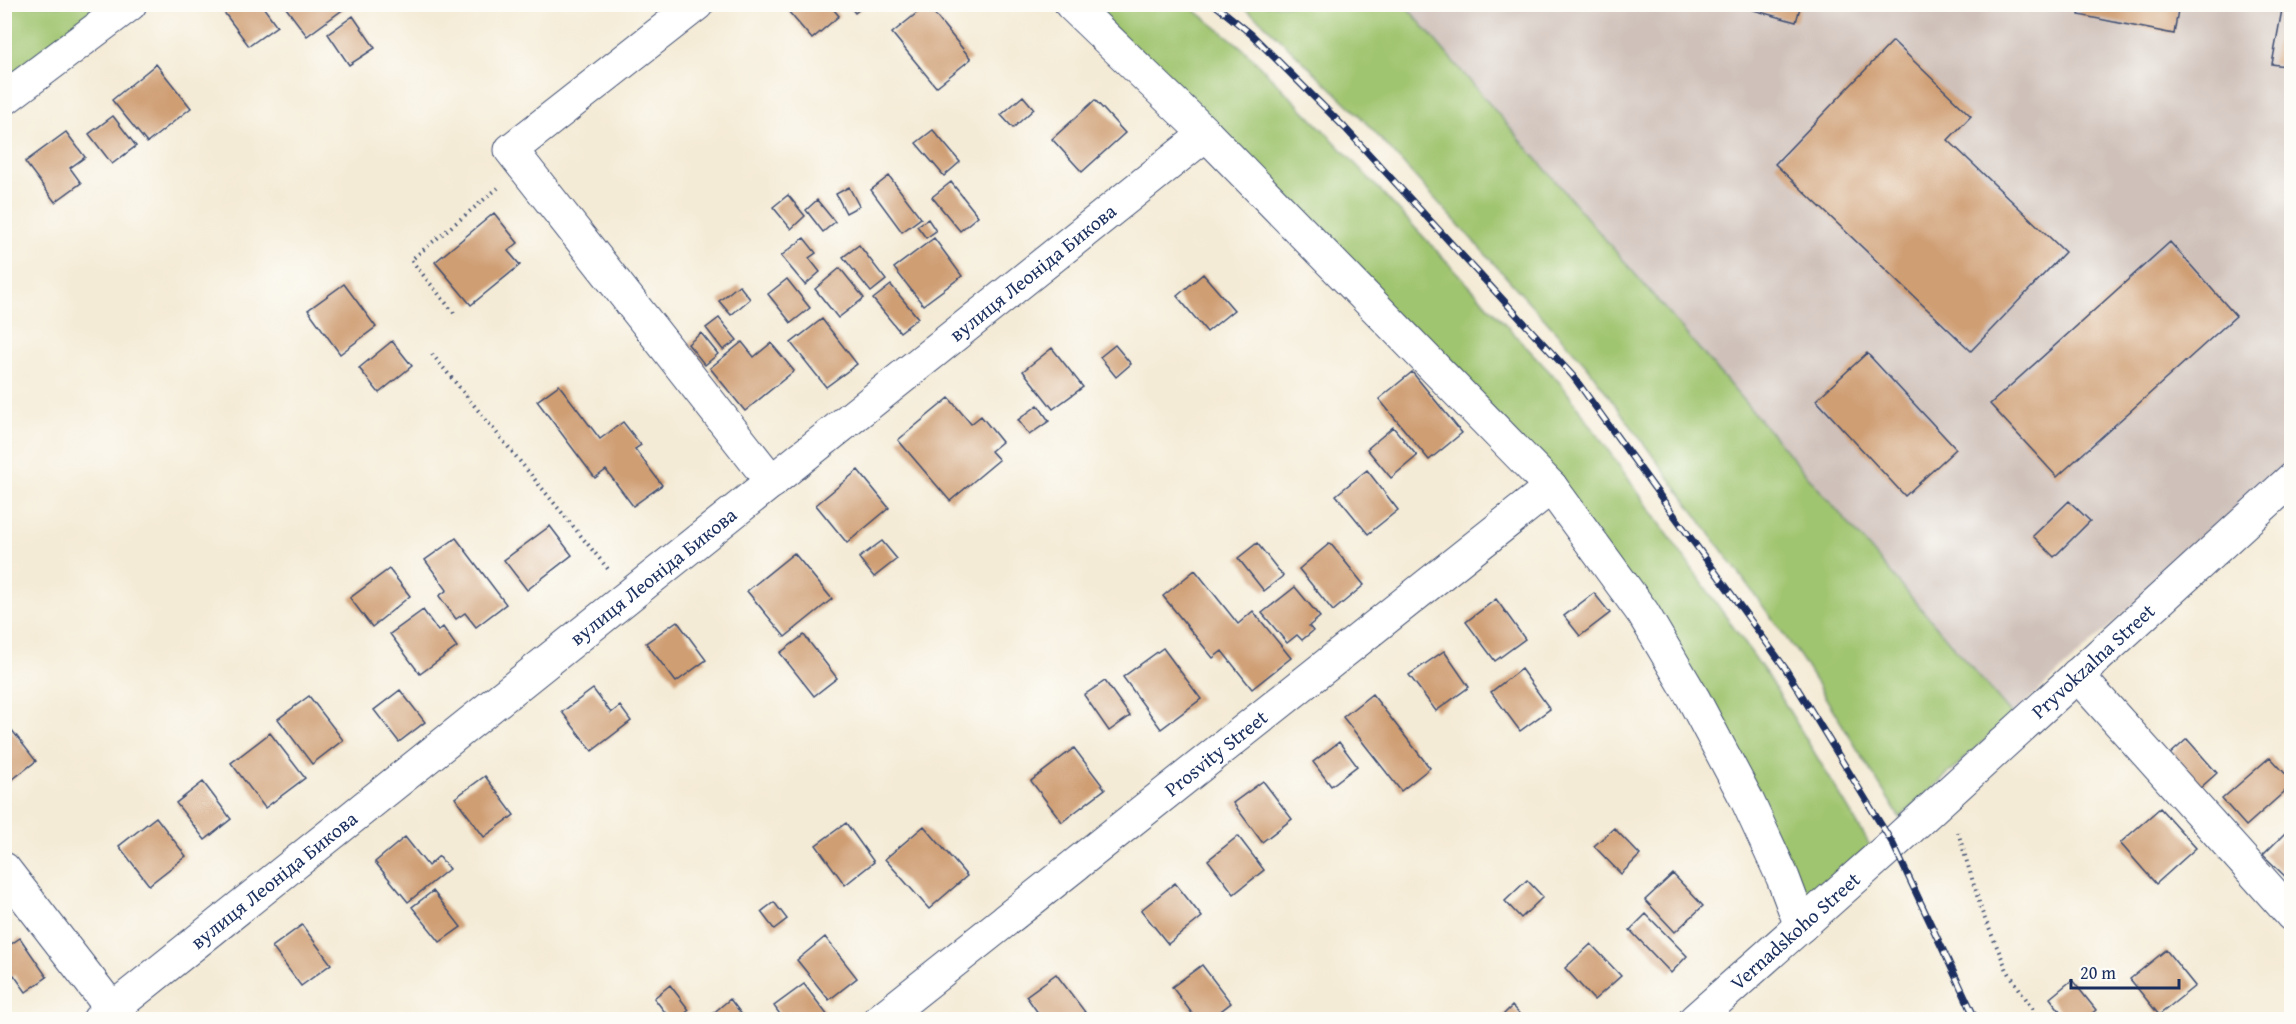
<svg xmlns="http://www.w3.org/2000/svg" width="2296" height="1024" font-family="'Gentium Book Plus',serif">
  <rect width="100%" height="100%" fill="#fdfcf7"/>
  <filter id="ink" filterUnits="userSpaceOnUse"><feTurbulence type="fractalNoise" baseFrequency=".0167" numOctaves="2"/><feDisplacementMap in="SourceGraphic" scale="12" xChannelSelector="R" yChannelSelector="G"/><feConvolveMatrix kernelMatrix="1 2 1 2 8 2 1 2 1" color-interpolation-filters="sRGB"/></filter>
  <filter id="wash" filterUnits="userSpaceOnUse"><feTurbulence type="fractalNoise" baseFrequency=".008" numOctaves="4" result="noise"/><feDisplacementMap in="SourceGraphic" scale="24" xChannelSelector="R" yChannelSelector="G"/><feGaussianBlur stdDeviation="1.35" result="paint"/><feColorMatrix in="noise" values="0 0 0 0 0 0 0 0 0 0 0 0 0 0 0 0 0 1.4 0 .05"/><feComposite in="paint" operator="in"/></filter>
  <g filter="url(#wash)">
    <rect width="100%" height="100%" fill="#f4ebd6"/>
    <path fill="#cfc1ba" d="M1405,5H2291V461L2012,715Z"/>
    <path fill="#a0c570" stroke="#5e7a67" stroke-width="1.5" d="M5,5H107L5,81Z
      M1082,5H1188L1240,46L1334,141L1562,385L1770,679L1870,845L1802,908L1648,609Z
      M1240,5H1405L2012,715L1900,818L1801,658L1587,366L1358,114L1261,21Z"/>
    <g id="blocks">
      <path fill="#cf9e73" d="M223,4H261L277,26L249,46L220,7Z
        M283,4H343L345,8L307,36Z
        M782,4H829L839,16L812,39Z
        M848,4H866L855,13Z
        M1751,4H1801L1796,22L1750,9Z
        M2081,4H2179L2174,34L2079,15Z
        M2283,4H2292V67L2272,64Z
        M927,5L971,59L936,87L892,33Z
        M353,16L375,48L349,65L328,34Z
        M1893,41L1971,116L1948,140L2065,252L1971,351L1775,164Z
        M156,64L191,108L147,143L112,100Z
        M1023,96L1034,109L1013,128L1001,115Z
        M1095,100L1125,133L1082,172L1052,139Z
        M113,116L136,146L112,164L89,134Z
        M933,130L960,162L944,176L916,143Z
        M66,132L85,157L70,168L81,183L55,202L25,162Z
        M889,176L921,218L902,232L871,190Z
        M951,182L978,216L960,231L932,197Z
        M849,187L859,206L846,213L836,194Z
        M788,195L805,216L791,229L773,207Z
        M817,200L835,222L823,232L806,210Z
        M4,212L12,223L4,228Z
        M494,213L518,243L508,251L520,265L471,305L435,262Z
        M928,219L936,231L926,238L917,226Z
        M804,238L816,253L809,258L820,272L805,285L781,256Z
        M934,238L962,276L923,305L894,268Z
        M2170,242L2236,316L2057,477L1990,404Z
        M859,245L886,280L871,292L843,257Z
        M840,268L864,298L838,318L815,289Z
        M1203,274L1234,310L1207,332L1177,296Z
        M787,279L810,308L791,323L768,294Z
        M344,284L376,327L340,354L308,310Z
        M739,285L750,299L731,315L719,301Z
        M891,285L918,318L900,332L873,299Z
        M719,318L737,340L723,350L706,328Z
        M822,319L857,364L826,387L791,343Z
        M701,333L718,354L705,365L688,344Z
        M392,341L412,366L379,393L359,368Z
        M742,342L754,357L771,343L794,371L745,411L710,368Z
        M1115,345L1131,364L1116,377L1100,357Z
        M1052,348L1083,387L1053,409L1023,371Z
        M1867,353L1956,449L1905,496L1816,400Z
        M1412,372L1462,433L1429,460L1379,399Z
        M559,385L600,439L623,422L641,445L635,449L662,485L633,506L606,470L595,478L537,401Z
        M949,398L971,424L981,416L1002,442L991,451L999,460L950,501L898,440Z
        M1038,405L1049,421L1029,435L1018,420Z
        M1393,427L1417,456L1391,478L1367,449Z
        M858,470L889,508L847,543L816,505Z
        M1367,470L1398,510L1368,534L1336,495Z
        M2069,501L2090,521L2054,557L2033,536Z
        M550,526L572,555L527,590L504,560Z
        M456,538L506,604L476,627L465,613L456,619L439,596L447,590L425,560Z
        M882,541L897,559L874,577L859,558Z
        M1257,543L1283,576L1264,591L1238,558Z
        M1330,543L1364,585L1333,611L1299,569Z
        M794,553L832,599L785,637L747,591Z
        M389,569L410,596L372,627L350,598Z
        M1195,570L1238,624L1253,611L1291,658L1252,689L1222,651L1213,658L1163,596Z
        M1295,587L1320,617L1309,626L1313,631L1302,640L1297,635L1287,643L1262,613Z
        M1594,593L1610,613L1580,636L1564,616Z
        M1496,599L1525,639L1495,661L1466,622Z
        M423,610L438,631L443,627L457,647L420,674L390,634Z
        M677,621L706,660L676,682L646,643Z
        M804,635L837,678L814,696L780,653Z
        M1163,648L1201,699L1161,729L1123,677Z
        M1444,651L1469,687L1436,711L1409,675Z
        M1521,669L1550,709L1520,731L1491,692Z
        M1105,681L1130,716L1109,731L1084,695Z
        M593,689L611,713L620,706L631,721L592,751L562,712Z
        M400,690L425,722L399,742L374,710Z
        M1372,694L1430,768L1401,791L1343,717Z
        M309,696L343,740L312,764L278,719Z
        M4,720L36,761L4,786Z
        M270,733L305,778L265,808L231,763Z
        M2187,739L2217,773L2198,790L2168,756Z
        M1339,742L1357,766L1331,786L1313,762Z
        M1074,748L1105,789L1062,822L1031,781Z
        M2270,757L2292,781V785L2246,826L2222,799Z
        M485,776L514,815L484,837L455,798Z
        M1263,781L1292,819L1262,842L1233,803Z
        M203,782L231,819L205,840L176,803Z
        M2160,808L2196,848L2156,884L2120,843Z
        M156,817L186,856L149,885L119,846Z
        M846,823L874,862L845,885L816,845Z
        M924,826L967,876L929,909L885,859Z
        M1614,828L1640,855L1621,874L1594,846Z
        M2288,830L2292,834V883L2263,855Z
        M1238,836L1264,870L1234,894L1208,860Z
        M405,837L428,866L439,856L449,869L408,902L375,862Z
        M1673,874L1703,906L1675,932L1645,900Z
        M1527,880L1543,897L1521,918L1505,901Z
        M1175,883L1202,917L1168,944L1141,910Z
        M433,891L461,927L440,942L412,907Z
        M774,902L787,919L774,929L761,912Z
        M1646,914L1687,956L1671,973L1630,930Z
        M302,925L331,964L301,986L272,947Z
        M825,937L857,978L829,1000L797,960Z
        M20,938L47,977L26,992L14,975L6,981L4,980V949Z
        M1591,944L1621,976L1594,1000L1565,968Z
        M2166,950L2195,986L2159,1015L2130,979Z
        M1202,965L1231,1003L1209,1020H1197L1172,987Z
        M1056,974L1085,1012L1075,1020H1043L1026,996Z
        M2072,980L2096,1010L2084,1020H2067L2050,998Z
        M804,984L831,1020H784L774,1006Z
        M670,985L689,1010L678,1020H671L654,998Z
        M730,999L746,1020H705Z
        M1512,1006L1525,1020H1498Z"/>
    </g>
  </g>
  <g filter="url(#ink)">
    <use href="#blocks" fill-opacity="0" stroke="#3c4b70" stroke-width="1.5"/>
    <g fill="none" stroke-linecap="round" stroke-linejoin="round">
      <g stroke="#3c4b70" stroke-width="35">
        <g id="minor">
          <path d="M697,4L511,150L772,482"/>
          <path d="M1071,4L1206,134L1551,487L1643,613L1693,698L1747,800L1783,878L1801,926"/>
          <path d="M4,99L130,4"/>
          <path d="M2077,675L2292,915"/>
          <path d="M4,869L112,1009"/>
          <path id="s1" d="M99,1020L1206,134"/>
          <path id="s2" d="M880,1020L1551,487"/>
          <path id="s3" d="M1695,1020L1893,844L2292,479"/>
        </g>
      </g>
      <path stroke="#3c4b70" stroke-width="4" stroke-dasharray="1.5 4.5" stroke-linecap="butt" d="M454,313L411,260L498,188
        M432,354L608,569
        M1958,832L1982,912L2007,970L2040,1020"/>
      <use href="#minor" stroke="#fff" stroke-width="33"/>
      <g stroke="#1b2f5e" stroke-width="7">
        <path id="rail" d="M1214,4L1251,34L1345,128L1573,376L1785,668L1893,844L1976,1020"/>
      </g>
      <use href="#rail" stroke="#fdfcf7" stroke-width="4.5" stroke-dasharray="14" stroke-linecap="butt"/>
    </g>
  </g>
  <g text-anchor="middle" stroke-width="4.5" stroke-linejoin="round" paint-order="stroke">
    <g font-size="20" fill="#1b2f5e" stroke="#fdfcf7">
      <text dy="7" stroke="none"><textPath href="#s1" startOffset="1196">вулиця Леоніда Бикова</textPath></text>
      <text dy="7" stroke="none"><textPath href="#s1" startOffset="710">вулиця Леоніда Бикова</textPath></text>
      <text dy="7" stroke="none"><textPath href="#s3" startOffset="536">Pryvokzalna Street</textPath></text>
      <text dy="7" stroke="none"><textPath href="#s2" startOffset="429">Prosvity Street</textPath></text>
      <text dy="7" stroke="none"><textPath href="#s1" startOffset="224">вулиця Леоніда Бикова</textPath></text>
      <text dy="7" stroke="none"><textPath href="#s3" startOffset="134">Vernadskoho Street</textPath></text>
    </g>
  </g>
  <rect width="2296" height="1024" fill="none" stroke="#fdfcf7" stroke-width="24"/>
  <path d="M2071 979v9h108v-9" fill="none" stroke="#1b2f5e" stroke-width="3"/>
  <text x="2080" y="979" font-size="18" fill="#1b2f5e" stroke="#fdfcf7" stroke-width="4.5" paint-order="stroke">20 m</text>
</svg>
